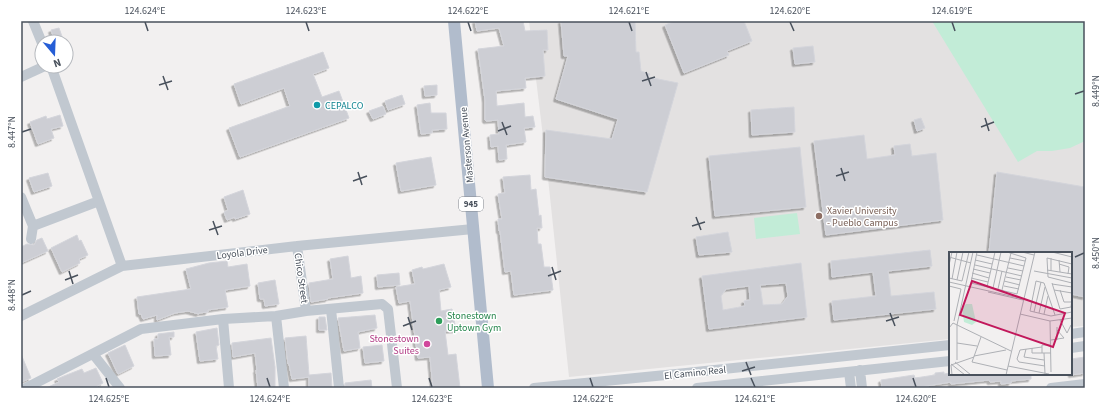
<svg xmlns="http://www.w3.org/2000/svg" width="1106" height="409" font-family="'Source Sans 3',sans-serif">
  <defs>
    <filter id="shadow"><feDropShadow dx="-2.5" dy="2.5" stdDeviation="0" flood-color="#0004"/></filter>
  </defs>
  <rect width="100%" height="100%" fill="#f2f0f0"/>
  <path fill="#e3e1e1" d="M529,21H1085V326L1071,327V253H950V339L569,377L548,178Z"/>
  <path fill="#c2ecd7" d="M932,21H1083L1085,24V141L1070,148L1052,151H1037L1018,162Z
    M797,213L800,234L756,239L754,218Z"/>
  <path fill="#cdced4" stroke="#d4d5db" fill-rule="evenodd" filter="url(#shadow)" d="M475,21H523L525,31L547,30L548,50H543L545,76L525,78L526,88L496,91L497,106L524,103L525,117L533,116L535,127L524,128L526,142L506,145L507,159L499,160L498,146L491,147L490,135L499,134L498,120L486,121L485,120V100L478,49L504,46L499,28L477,31Z
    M561,21H635L636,52H639L641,71L650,74L648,77L678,83L647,192L545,177L546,130L612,139L618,119L556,99L568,56H564Z
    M675,21H744L752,41L727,51L729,55L684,73L665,25Z
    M59,28L64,42H55L51,30Z
    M813,46L815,62L795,64L793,48Z
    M323,52L329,68L313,74L322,97L339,91L349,118L240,157L229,128L290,106L284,88L241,104L234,84Z
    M437,85V95L425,96L424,86Z
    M402,95L405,104L388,110L385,101Z
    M430,103L431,113H446L447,129L432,130V133L421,134L417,105Z
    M383,106L386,114L373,119L369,111Z
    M794,107L795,132L752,135L751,110Z
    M60,115L63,126L51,129L54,138L38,144L30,122L46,116L47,119Z
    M921,118L925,128L917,131L914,120Z
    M864,135L867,159L895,155L894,146L910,144L912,156L936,153L943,220L826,235L814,141Z
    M800,147L806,207L715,216L709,156Z
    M431,157L436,185L401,191L396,163Z
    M997,172L1085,187V297L1071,294V253H989Z
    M48,173L52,186L34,192L29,178Z
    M530,175L531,190L536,189L539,216L541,215L542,228H537L538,244H541L544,267H550L553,290L514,295L511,271L505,272L500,231H499L498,219H502L498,194L505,193L503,177Z
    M243,190L250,214L235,219V217L227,220L224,212L228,210L224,197Z
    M728,232L732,252L699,255L696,237Z
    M77,235L79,241L81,240L88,255L79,259L80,263L62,272L51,248Z
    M42,238L48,251L21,263V247L27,244L34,245L37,240Z
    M930,250L932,266L888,271L891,296L934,292L936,309L834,320L832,301L876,296L873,272L832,277L831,261Z
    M348,256L351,278L361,276L363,293L328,298V299L311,302L309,283L333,279L330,259Z
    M227,261L228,267L247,264L250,286L225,290L228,307L208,310V312L199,313V314L188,311L175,313L157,320V315L143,319L141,314H139L137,297L191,289L186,269L209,263Z
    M801,263L807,317L709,329L702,276ZM786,283L788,296L782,304L763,305L760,285ZM749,286L750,300L744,301L745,306L723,310L721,296L726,289Z
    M444,264L451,287L439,290L441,311L452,309L456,330L445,331L448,355L456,354L460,388H433L430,357L418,358L410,301L399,303L396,287L415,284L412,270L422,267L423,269Z
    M399,273L400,285L378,287L377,275Z
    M275,280L279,304L265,306L264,299H260L258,283Z
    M375,315L377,328L358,332L360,348L344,351L338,318Z
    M319,317H325L327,330H319Z
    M217,328L219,345L216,346L218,359L200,361L196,332Z
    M174,332V337H169L171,355L155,356L154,339H158V334Z
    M306,336L309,375L331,373L332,388H309V377L292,379L289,364H288L285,338Z
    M271,338L275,367V388H258L256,370H257L255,353L233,357L232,343Z
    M125,345L134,366L118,374L108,353Z
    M382,345L384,361L365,363L363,347Z
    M21,354L31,378L21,382Z
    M1085,357V373L1071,375V359Z
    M96,368L103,383L94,388H46L59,382L57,379L64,376L82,369L84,373Z
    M944,372V374L950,373V374H1031V379L1011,381V383L1001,384V381L990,382L989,380L951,384V382L914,388H900V387L882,388L881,380L914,375L915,378L935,375V373Z
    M371,380L372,388H345V383Z"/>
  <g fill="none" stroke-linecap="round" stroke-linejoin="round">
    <path stroke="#c1c8d0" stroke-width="10" d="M33,21L42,43
      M51,66L122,266
      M21,77L45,66
      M21,197L33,226
      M31,239L33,226L99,201
      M297,246L306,311
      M331,309L339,388
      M21,316L122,266L297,246L473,229
      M276,316L284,388
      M223,319L229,388
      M1071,334L1085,332
      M1071,348L1085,346
      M93,354L120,388
      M860,370L862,388
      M849,372L851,388
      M26,388L141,329L223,319L276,316L306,311L382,304L388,309L397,388
      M534,388L686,373L950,345
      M697,388L950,361
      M1051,388L1085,384"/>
    <path stroke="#b1bccc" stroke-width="12" d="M454,21L488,388"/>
  </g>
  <path fill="none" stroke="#49515c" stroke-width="1.5" d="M145,22L148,31M306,22L309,31M468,22L471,31M629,22L632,31M790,22L794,31M952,22L955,31M646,72L651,86M163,76L168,90M642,81L655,77M159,85L172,81M1075,94L1084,91M985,118L989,131M502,122L507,135M981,127L994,122M498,131L511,126M22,132L31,129M841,168L845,181M358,172L362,185M836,176L849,172M353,181L367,176M696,217L701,230M213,221L218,235M692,226L705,222M209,230L222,226M1075,257L1084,253M552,267L556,280M69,271L73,284M548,276L561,271M65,280L78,275M22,295L31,291M890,313L895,326M408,317L412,330M886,321L899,317M403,326L416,321M746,362L751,375M742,371L755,367M106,378L109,387M267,378L270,387M429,378L432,387M590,378L593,387M751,378L755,387M913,378L916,387"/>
  <circle fill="#0f9aa8" stroke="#fff" stroke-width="1.5" cx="317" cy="105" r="4"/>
  <circle fill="#8d6e63" stroke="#fff" stroke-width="1.5" cx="819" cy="216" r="4"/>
  <circle fill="#2e9e5b" stroke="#fff" stroke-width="1.5" cx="439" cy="321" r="4"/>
  <circle fill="#d1479c" stroke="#fff" stroke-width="1.5" cx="427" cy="344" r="4"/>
  <g text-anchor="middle" stroke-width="3" stroke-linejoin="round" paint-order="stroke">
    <rect fill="#fff" stroke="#80858d" stroke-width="1" x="459" y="197" width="24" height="14" rx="3"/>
    <g font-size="9" font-weight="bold" fill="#49515c">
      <text x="471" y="207">945</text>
    </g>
    <g font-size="10" fill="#0d838f" stroke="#fff" text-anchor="start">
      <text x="325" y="109">CEPALCO</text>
    </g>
    <g font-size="10" fill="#49515c" stroke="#fff">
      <text transform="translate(466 145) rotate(-95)" y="4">Masterson Avenue</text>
      <text transform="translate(242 252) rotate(-7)" y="4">Loyola Drive</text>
      <text transform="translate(302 278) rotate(82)" y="4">Chico Street</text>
      <text transform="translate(695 372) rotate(-6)" y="4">El Camino Real</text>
    </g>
    <g font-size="10" fill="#785e54" stroke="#fff" text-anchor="start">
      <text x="827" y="214">Xavier University<tspan x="827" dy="12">- Pueblo Campus</tspan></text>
    </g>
    <g font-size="10" fill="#27864d" stroke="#fff" text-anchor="start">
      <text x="447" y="319">Stonestown<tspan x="447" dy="12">Uptown Gym</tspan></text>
    </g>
    <g font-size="10" fill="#b23c85" stroke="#fff" text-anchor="end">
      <text x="419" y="342">Stonestown<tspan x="419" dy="12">Suites</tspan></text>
    </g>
  </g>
  <g transform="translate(949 252)">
    <rect width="123" height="123" fill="#f2f0f0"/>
    <path d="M17,52H23L27,70L23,73L15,70L13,57Z" fill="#c2ecd7"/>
    <path fill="none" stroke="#aeb0b5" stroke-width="1" d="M28,0L22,31L68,42L77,6L58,0M73,0L85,3M103,0L123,5M28,3L75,14M0,5L22,11M61,6L76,9M102,6V19M26,8L43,12M110,8L111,20M110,12L120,15L119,22M123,12L98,6L99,25L123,31M0,13L3,0M26,13L73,24M59,16L74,19M24,17L41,21M98,18L123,22M85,19L123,26M23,21L40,26M57,25L72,28M0,26L13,29L20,0M22,26L39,30M3,27L8,0M8,28L14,0M55,29L71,33M0,30L75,47M103,31L111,57L122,55L123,47M103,32L123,35M0,34L12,37L5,69M55,34L70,37M38,35L46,0M44,36L52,0M49,37L53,19M53,38L62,1M105,38L123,41M111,38L115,50H123M39,40L74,48M85,60L92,30M90,61L96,35M71,62L101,69L123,66M95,62L99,44M106,63L95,31L87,29L81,59L102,64L123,60M111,68L118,81L122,73M101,69L102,120M108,75V88M0,76L4,71L62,99M32,85L23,110L58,118M102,88L115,86L108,78M8,91L28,94M93,95L71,98L68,107L70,110L96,114M83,96V101H102M77,97L75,105L95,108M93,101V93H101M95,101L96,122M25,104L57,98M8,108V73L24,0M6,110L22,123M2,112L16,123M59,114L100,122M3,123L2,113L25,105M57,123L86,0"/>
    <path fill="#c2185b" fill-opacity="0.15" stroke="#c2185b" stroke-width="2" d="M23,29L116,61L104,95L11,63Z"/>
    <rect width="123" height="123" fill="none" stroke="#49515c" stroke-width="2"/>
  </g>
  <rect width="1106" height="409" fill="none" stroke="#ffffff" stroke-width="44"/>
  <g transform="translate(54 54) rotate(161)"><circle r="19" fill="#ffffff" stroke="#b6b9be"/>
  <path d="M0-3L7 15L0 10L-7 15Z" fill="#265ed6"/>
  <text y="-6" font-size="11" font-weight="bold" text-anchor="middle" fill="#49515c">N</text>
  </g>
  <rect x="22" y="22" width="1062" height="365" fill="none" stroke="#49515c" stroke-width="1.5"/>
  <g font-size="10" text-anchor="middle" fill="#49515c">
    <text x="145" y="14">124.624°E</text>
    <text x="306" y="14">124.623°E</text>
    <text x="468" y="14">124.622°E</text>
    <text x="629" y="14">124.621°E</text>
    <text x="790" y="14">124.620°E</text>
    <text x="952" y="14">124.619°E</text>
    <text transform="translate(1095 91) rotate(-90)" y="4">8.449°N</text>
    <text transform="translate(11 132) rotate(-90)" y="4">8.447°N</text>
    <text transform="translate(1095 253) rotate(-90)" y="4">8.450°N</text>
    <text transform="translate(11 295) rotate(-90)" y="4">8.448°N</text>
    <text x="109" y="402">124.625°E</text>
    <text x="270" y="402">124.624°E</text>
    <text x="432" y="402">124.623°E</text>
    <text x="593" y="402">124.622°E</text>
    <text x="755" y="402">124.621°E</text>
    <text x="916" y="402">124.620°E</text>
  </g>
</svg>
